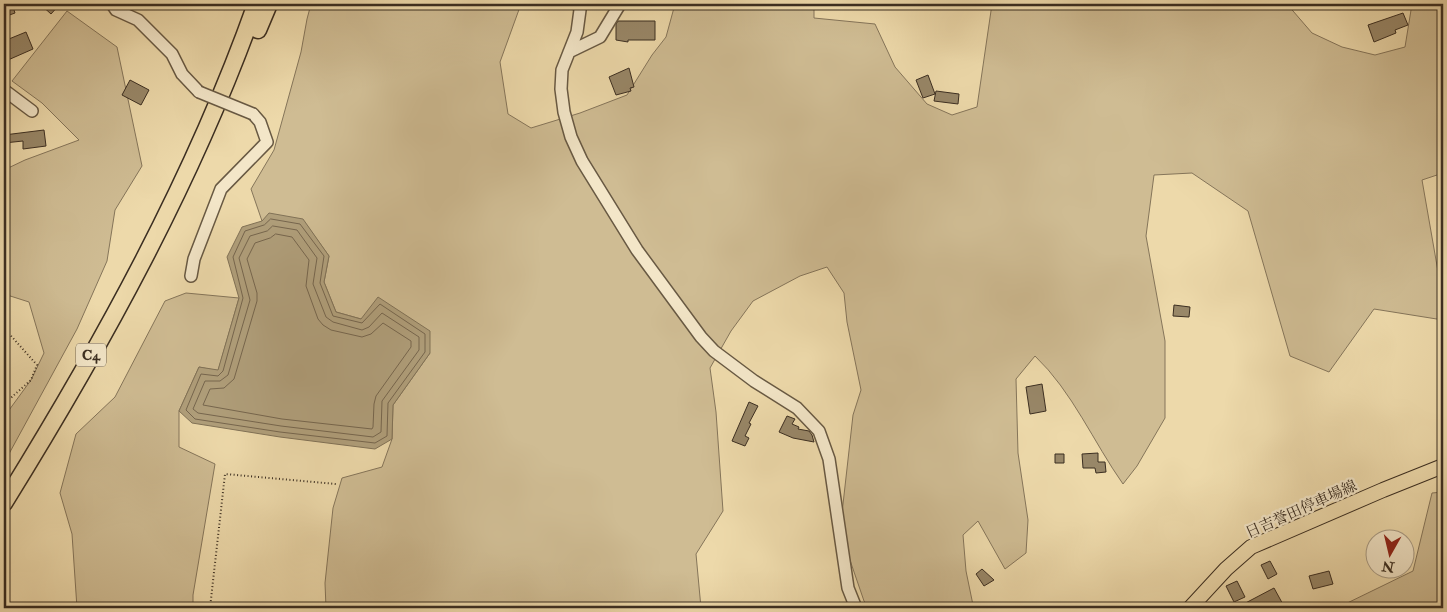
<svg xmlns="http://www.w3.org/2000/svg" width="1447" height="612" font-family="'IM FELL Double Pica','Noto Serif JP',serif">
  <rect width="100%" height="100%" fill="#edd9aa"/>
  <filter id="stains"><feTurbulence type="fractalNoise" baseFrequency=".004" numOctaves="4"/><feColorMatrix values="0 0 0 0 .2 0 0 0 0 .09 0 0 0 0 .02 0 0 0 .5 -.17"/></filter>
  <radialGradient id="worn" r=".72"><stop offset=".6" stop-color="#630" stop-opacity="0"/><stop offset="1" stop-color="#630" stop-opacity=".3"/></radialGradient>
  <path fill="#cfbc93" stroke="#85755a" d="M311,4H521L500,62L508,114L531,128L580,113L627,95L652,55L666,37L675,4H814V18L875,24L895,67L927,104L952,115L977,107L992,4H1287L1312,33L1342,47L1375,55L1405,47L1412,4H1443V173L1422,180L1443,300V320L1374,309L1329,372L1290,356L1248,211L1192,173L1154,175L1146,236L1165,341V418L1137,466L1123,484C1094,443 1072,391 1035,356L1016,379L1018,453L1028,520L1026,553L1005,569L978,521L963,535L966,571L973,605L971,608H870L864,601L840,531L853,415L861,390L847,322L844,293L827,267L800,276L753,301L731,331L710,368L716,412L723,511L696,554L701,608H326L325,583L333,508L342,478L382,467L392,439L393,405L430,353L361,319L336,312L324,282L329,256L303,220L262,221L251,189L274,150L301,52L307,19Z
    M67,11L117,47L142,166L115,210L107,261L77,329L4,463V417L31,380L44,353L29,302L4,294V170L25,160L79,140L42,103L12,81Z
    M186,293L239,298L218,371L199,367L179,411V447L215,464L193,595V608H77L72,534L60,493L76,434L115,397L165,301Z
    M1443,492V608H1337L1413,571L1432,493Z"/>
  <path fill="#b09f7b" stroke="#817257" d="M269,213L303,219L329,256L324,282L336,312L361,319L378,297L430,331V353L393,405L392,439L375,449L280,437L192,423L179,411L199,367L218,370L239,298L227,257L242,227L262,221Z"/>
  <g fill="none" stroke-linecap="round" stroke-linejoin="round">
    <path stroke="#76664e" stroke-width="1" d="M271,219L300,224L324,256L320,283L333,316L362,323L380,304L425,334V352L388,403L387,436L375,443L280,432L195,419L186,410L201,374L218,376L223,371L243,298L233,257L245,231L264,225Z
      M273,226L297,230L317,258L313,284L326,317L333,322L362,330L369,327L382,313L419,337V350L382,401L381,432L373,437L281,426L198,413L193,409L205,381H220L228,375L250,300L239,258L250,236L267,231Z
      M276,234L292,237L309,260L306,286L318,319L323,325L331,330L362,337L371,334L383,323L411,341V347L376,396L374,404L373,427L372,429L282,419L203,405L210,389L224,388L234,379L257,301V293L247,259L255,243L270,238Z"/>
  </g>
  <path fill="#988768" stroke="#3b2e21" d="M4,4H12L15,13L4,17Z
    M40,4H60L51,14Z
    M1403,13L1408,25L1395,30L1396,33L1374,42L1368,25Z
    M618,21H655V40H628V42L616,40V24Z
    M26,32L33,49L8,60L4,50V41Z
    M629,68L634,87L630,88L631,91L616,95L609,77Z
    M928,75L935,94L923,98L916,80Z
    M130,80L149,90L141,105L122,95Z
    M936,91L959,94L958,104L934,101Z
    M44,130L46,146L23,149V141L4,143V135Z
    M1174,305L1190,307L1189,317L1173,316Z
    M1042,384L1046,411L1030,414L1026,387Z
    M749,402L758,406L749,423L751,424L745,436L749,438L745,446L732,441Z
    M787,416L795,419L792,424L799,427L798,429L809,431L812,435L814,442L793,438L779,432Z
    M1098,453V462H1105L1106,472L1096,473L1095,468H1083L1082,454Z
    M1055,454H1064V463H1055Z
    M1270,561L1277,574L1268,579L1261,565Z
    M982,569L994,580L984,586L976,574Z
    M1329,571L1333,584L1313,589L1309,576Z
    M1237,581L1245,597L1234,602L1226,586Z
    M1274,588L1285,608H1236Z"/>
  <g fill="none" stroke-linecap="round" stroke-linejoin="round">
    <g stroke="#685943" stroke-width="14">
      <path id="minor" d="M112,4L116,10L138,20L172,54L182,74L199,92
        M578,4L580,10L577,32L562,70L561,89L564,112L571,137L582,161L637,250L701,337L714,351L754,381L797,408L819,431L829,459L848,588L856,608
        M569,52L600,37L620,4
        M4,90L32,111
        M191,276L194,259L221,189L267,142L260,122L253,114"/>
    </g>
    <g stroke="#3b2e21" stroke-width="16">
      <path id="major" d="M1190,608L1226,569L1251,547L1383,490L1443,466"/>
    </g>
    <g stroke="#3b2e21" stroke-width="19">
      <path id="highway" d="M258,30L269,4
        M4,503C102,345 194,179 256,4"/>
    </g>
    <path stroke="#3b2e21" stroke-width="2" stroke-dasharray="1 2.5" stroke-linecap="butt" d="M4,328L37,365L31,380L4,404
      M210,608L225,474L336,484"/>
    <use href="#minor" stroke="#f3e6c8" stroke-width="11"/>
    <use href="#major" stroke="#edd9aa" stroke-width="14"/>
    <use href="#highway" stroke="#edd9aa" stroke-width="16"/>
    <g stroke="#685943" stroke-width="14" stroke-linecap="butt">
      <path id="minor-bridge" d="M199,92L253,114"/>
    </g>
    <use href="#minor-bridge" stroke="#f3e6c8" stroke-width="11"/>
  </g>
  <g text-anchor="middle" stroke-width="4.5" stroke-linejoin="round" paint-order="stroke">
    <rect fill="#f3e6c8" stroke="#726553" stroke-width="1" x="76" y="343.5" width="30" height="23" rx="4"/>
    <g font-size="14" font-weight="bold" fill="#3b2e21">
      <text x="91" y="360">C4</text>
    </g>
    <g font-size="15" fill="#3b2e21" stroke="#f3e6c8">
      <text transform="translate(1301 509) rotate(-24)" y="5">日吉誉田停車場線</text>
    </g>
  </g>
  <rect width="1447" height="612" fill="none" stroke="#edd9aa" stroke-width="20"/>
  <rect x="5" y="5" width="1437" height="602" fill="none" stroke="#3b2e21" stroke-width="2.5"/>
  <rect x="10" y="10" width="1427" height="592" fill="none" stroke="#3b2e21"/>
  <g transform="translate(1390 554) rotate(188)"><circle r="24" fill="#f3e6c8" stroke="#a99c85"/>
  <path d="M0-4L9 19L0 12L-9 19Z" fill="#8f2418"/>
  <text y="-8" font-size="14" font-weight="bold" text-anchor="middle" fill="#3b2e21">N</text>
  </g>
  <rect width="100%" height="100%" filter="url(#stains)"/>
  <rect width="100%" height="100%" fill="url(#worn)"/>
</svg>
